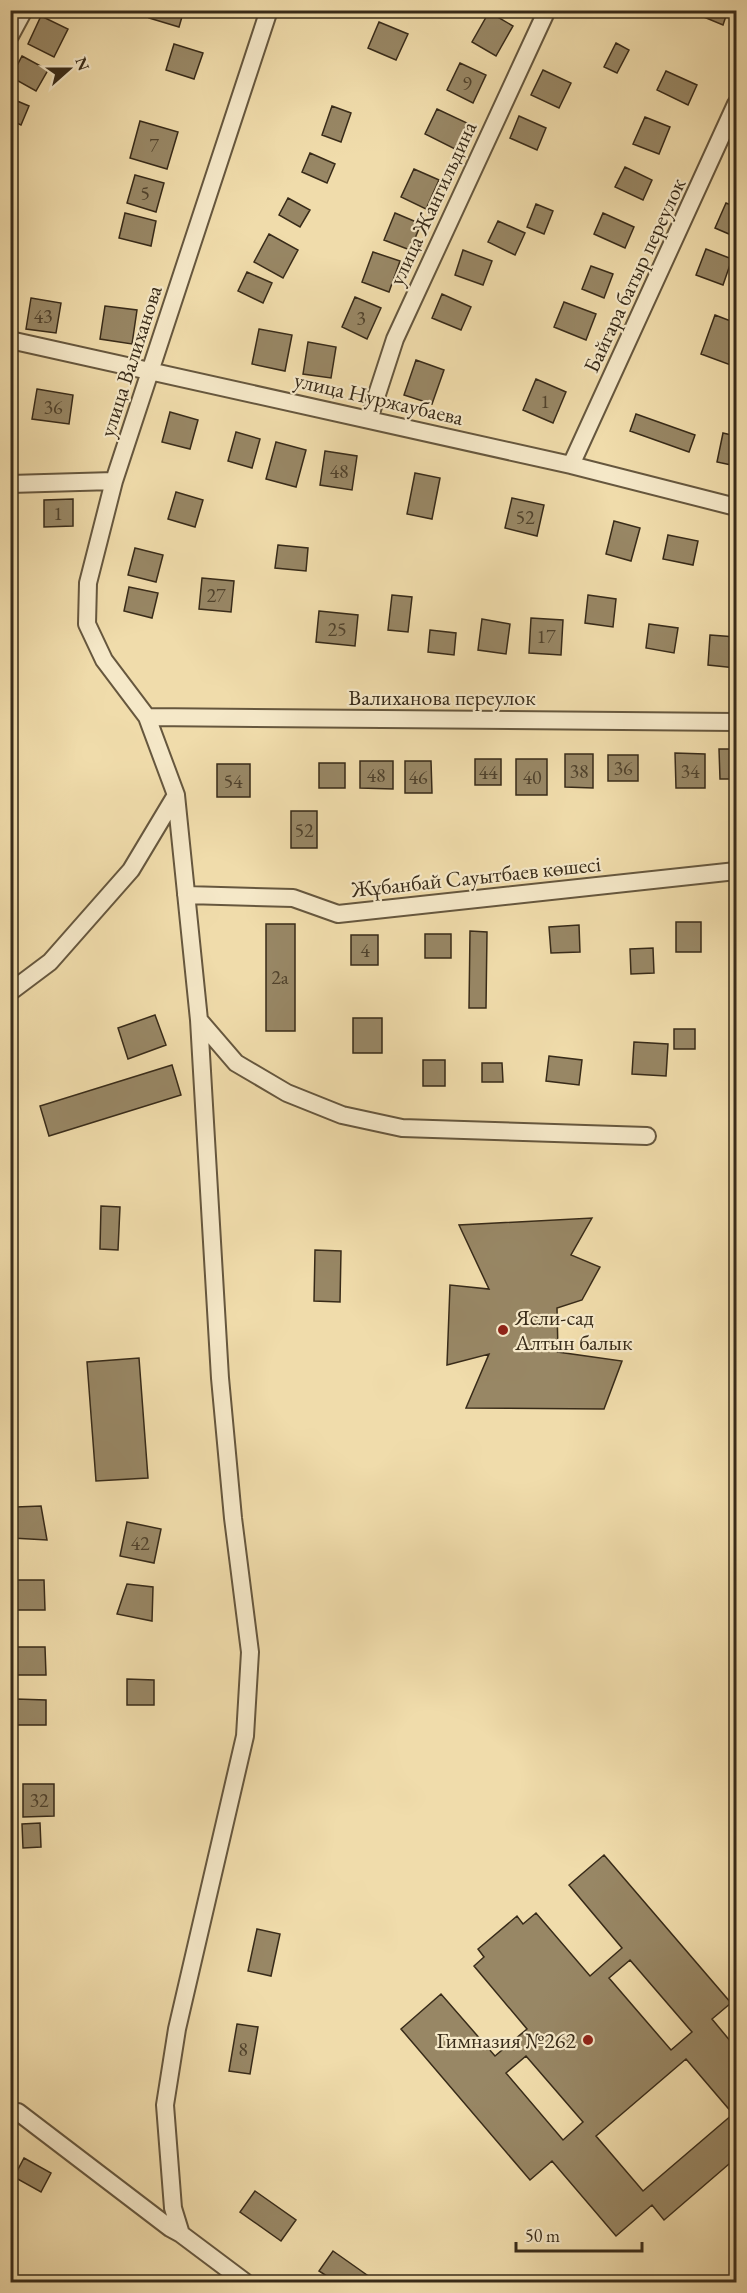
<svg xmlns="http://www.w3.org/2000/svg" width="747" height="2293" font-family="'EB Garamond',serif">
  <rect width="100%" height="100%" fill="#f0dcab"/>
  <filter id="stains"><feTurbulence type="fractalNoise" baseFrequency=".00333" numOctaves="4"/><feColorMatrix values="0 0 0 0 .2 0 0 0 0 .09 0 0 0 0 .02 0 0 0 .5 -.17"/></filter>
  <radialGradient id="worn" r=".72"><stop offset=".6" stop-color="#630" stop-opacity="0"/><stop offset="1" stop-color="#630" stop-opacity=".3"/></radialGradient>
  <path fill="#988765" stroke="#382b19" stroke-width="1.5" fill-rule="evenodd" d="M152,10H184L179,27L149,18Z
    M700,10H728L723,25L699,15Z
    M489,12L513,26L496,56L472,42Z
    M41,16L68,29L54,57L28,44Z
    M379,22L408,34L396,60L368,48Z
    M616,43L629,50L617,73L604,67Z
    M174,44L203,53L194,79L166,70Z
    M22,56L48,70L36,91L11,77Z
    M460,63L486,75L473,103L447,90Z
    M543,70L571,83L559,108L531,95Z
    M666,71L697,85L688,105L657,90Z
    M10,98L29,106L21,125L10,120Z
    M332,106L351,113L341,142L322,135Z
    M437,109L467,123L455,149L425,134Z
    M519,116L546,128L537,150L510,138Z
    M645,117L670,127L659,154L633,144Z
    M140,121L178,132L167,169L130,158Z
    M310,153L335,164L327,183L302,172Z
    M625,167L652,180L643,200L615,187Z
    M414,169L439,180L426,209L401,197Z
    M135,175L164,183L156,212L127,203Z
    M288,198L310,210L300,227L279,215Z
    M726,203L736,207V237L715,228Z
    M536,204L553,211L544,234L527,227Z
    M125,213L156,221L151,246L119,238Z
    M395,213L421,224L410,250L384,240Z
    M603,213L634,227L625,248L594,234Z
    M498,221L525,233L515,255L488,242Z
    M269,234L298,250L283,278L254,262Z
    M706,249L732,259L723,285L696,275Z
    M463,250L492,261L483,285L455,275Z
    M373,252L400,261L389,292L362,282Z
    M591,266L613,274L604,298L582,289Z
    M247,272L272,283L263,303L238,291Z
    M442,294L471,307L461,330L432,318Z
    M355,297L381,308L367,339L342,327Z
    M31,298L61,303L56,333L26,329Z
    M564,302L596,314L586,340L554,327Z
    M105,306L137,310L132,344L100,339Z
    M715,315L736,323V367L701,354Z
    M259,329L292,335L285,371L252,364Z
    M308,342L336,347L331,378L303,374Z
    M416,360L444,370L432,404L404,395Z
    M536,379L566,392L553,423L523,410Z
    M37,389L73,395L69,424L32,419Z
    M170,412L198,420L190,449L162,442Z
    M636,414L695,435L689,452L630,431Z
    M236,432L260,439L252,468L228,461Z
    M723,433L736,436V466L717,462Z
    M276,442L306,450L296,487L266,479Z
    M325,451L357,456L352,490L320,485Z
    M415,473L440,478L432,519L407,514Z
    M176,492L203,500L195,527L168,519Z
    M512,498L544,505L537,536L505,528Z
    M73,499V526L44,527V500Z
    M614,521L640,528L631,561L606,554Z
    M668,535L698,541L693,565L663,559Z
    M278,545L308,548L306,571L275,568Z
    M135,548L163,555L156,582L128,575Z
    M202,578L234,581L231,612L199,609Z
    M129,587L158,593L152,618L124,611Z
    M392,595L412,597L408,632L388,630Z
    M588,595L616,599L613,627L585,623Z
    M319,611L358,615L355,646L316,642Z
    M531,618L563,620L561,655L529,653Z
    M482,619L510,624L506,654L478,650Z
    M649,624L678,628L674,653L646,648Z
    M430,630L456,633L454,655L428,652Z
    M710,635L736,637V668L708,665Z
    M719,749H736V779H720Z
    M675,753L705,754V788H676Z
    M565,754H593V788L565,787Z
    M608,755H638V781H608Z
    M475,759H501V785H475Z
    M516,759H547V795H516Z
    M360,761H393V789L360,788Z
    M405,761H431L432,793H405Z
    M319,763H345V788H319Z
    M217,764H250V797H217Z
    M291,811H317V848H291Z
    M676,922H701V952H676Z
    M266,924H295V1031H266Z
    M579,925L580,952L551,953L549,927Z
    M470,931L487,932L486,1008H469Z
    M425,934H451V958H425Z
    M351,935H378V965H351Z
    M653,948L654,973L631,974L630,949Z
    M155,1015L166,1045L128,1059L118,1028Z
    M353,1018H382V1053H353Z
    M674,1029H695V1049H674Z
    M634,1042L668,1044L666,1076L632,1074Z
    M549,1056L582,1060L579,1085L546,1081Z
    M423,1060H445V1086H423Z
    M482,1063H502L503,1082H482Z
    M172,1065L181,1095L49,1136L40,1106Z
    M101,1206L120,1207L118,1250L100,1249Z
    M592,1218L571,1255L600,1267L582,1300L557,1308L558,1352L622,1361L604,1409L466,1408L489,1354L447,1365L450,1285L489,1289L459,1225Z
    M315,1250L341,1251L340,1302L314,1301Z
    M139,1358L148,1478L96,1481L87,1362Z
    M41,1506L47,1540L12,1538L16,1507Z
    M127,1522L161,1529L154,1563L120,1556Z
    M15,1580H44L45,1610H15Z
    M127,1584L153,1587L152,1621L117,1614Z
    M17,1647H45L46,1675H17Z
    M127,1679L154,1680V1705H127Z
    M16,1699L46,1700V1725H16Z
    M23,1784H54V1816L23,1817Z
    M40,1823L41,1847L23,1848L22,1824Z
    M604,1855L731,2003L712,2019L736,2048V2158L664,2220L652,2205L616,2236L552,2161L530,2180L401,2029L441,1994L495,2056L527,2029L474,1966L484,1957L478,1949L517,1916L523,1924L536,1913L590,1976L622,1948L569,1885ZM630,1960L692,2032L671,2050L609,1978ZM526,2056L583,2122L563,2140L506,2073ZM686,2059L733,2114L643,2191L596,2136Z
    M257,1929L280,1934L271,1976L248,1971Z
    M237,2024L258,2027L250,2074L229,2071Z
    M24,2158L51,2173L41,2192L14,2177Z
    M255,2191L296,2220L281,2241L240,2212Z
    M333,2251L374,2280L373,2282H336L319,2271Z"/>
  <g fill="none" stroke-linecap="round" stroke-linejoin="round">
    <g stroke="#66573e" stroke-width="20">
      <path id="minor" d="M10,36L24,10
        M10,340L571,465L736,507
        M369,419L395,339L547,10
        M571,465L736,104
        M10,484L114,481
        M147,717L736,722
        M186,895L293,898L338,914L736,871
        M10,992L50,962L131,870L176,795
        M199,1020L236,1063L287,1093L342,1115L402,1128L647,1136
        M18,2112L170,2228L181,2234L245,2282
        M181,2234L173,2208L165,2105L177,2029L245,1736L250,1652L233,1518L220,1378L199,1020L176,795L147,717L104,660L87,624L88,583L114,481L269,10"/>
    </g>
    <use href="#minor" stroke="#f5e8c8" stroke-width="16"/>
  </g>
  <g fill="#8f2418" stroke="#f5e8c8" stroke-width="2">
    <circle cx="503" cy="1330" r="6"/>
    <circle cx="588" cy="2040" r="6"/>
  </g>
  <g text-anchor="middle" stroke-width="4.5" stroke-linejoin="round" paint-order="stroke">
    <g font-size="20" fill="#50422c">
      <text x="467" y="90">9</text>
      <text x="154" y="152">7</text>
      <text x="145" y="200">5</text>
      <text x="43" y="323">43</text>
      <text x="361" y="325">3</text>
      <text x="545" y="408">1</text>
      <text x="53" y="414">36</text>
      <text x="339" y="478">48</text>
      <text x="58" y="520">1</text>
      <text x="525" y="524">52</text>
      <text x="216" y="602">27</text>
      <text x="337" y="636">25</text>
      <text x="546" y="643">17</text>
      <text x="623" y="775">36</text>
      <text x="579" y="778">38</text>
      <text x="690" y="778">34</text>
      <text x="488" y="779">44</text>
      <text x="376" y="782">48</text>
      <text x="418" y="784">46</text>
      <text x="532" y="784">40</text>
      <text x="233" y="788">54</text>
      <text x="304" y="837">52</text>
      <text x="365" y="957">4</text>
      <text x="280" y="984">2а</text>
      <text x="140" y="1550">42</text>
      <text x="39" y="1807">32</text>
      <text x="243" y="2056">8</text>
    </g>
    <g font-size="22" fill="#382b19" stroke="#f5e8c8">
      <text transform="translate(432 203) rotate(-65)" y="8">улица Жангильдина</text>
      <text transform="translate(634 275) rotate(-65)" y="8">Байгара батыр переулок</text>
      <text transform="translate(130 361) rotate(-72)" y="8">улица Валиханова</text>
      <text transform="translate(379 398) rotate(13)" y="8">улица Нуржаубаева</text>
      <text x="442" y="705">Валиханова переулок</text>
      <text transform="translate(476 876) rotate(-6)" y="8">Жұбанбай Сауытбаев көшесі</text>
    </g>
    <g font-size="22" fill="#382b19" stroke="#f5e8c8" text-anchor="start">
      <text x="515" y="1325">Ясли-сад<tspan x="515" dy="25">Алтын балык</tspan></text>
      <text x="576" y="2048" text-anchor="end">Гимназия №262</text>
    </g>
  </g>
  <rect width="747" height="2293" fill="none" stroke="#f0dcab" stroke-width="36"/>
  <rect x="12" y="12" width="723" height="2269" fill="none" stroke="#382b19" stroke-width="3"/>
  <rect x="18" y="18" width="711" height="2257" fill="none" stroke="#382b19" stroke-width="1.5"/>
  <g transform="translate(69 69) rotate(69)" stroke="#f5e8c8" stroke-width="4.5" paint-order="stroke">
  <path d="M0-4.5L10 22L0 15L-10 22Z" fill="#382b19"/>
  <text y="-9" font-size="16" font-weight="bold" text-anchor="middle" fill="#382b19">N</text>
  </g>
  <path d="M516 2242v9h126v-9" fill="none" stroke="#382b19" stroke-width="3"/>
  <text x="525" y="2242" font-size="18" fill="#382b19" stroke="#f5e8c8" stroke-width="4.5" paint-order="stroke">50 m</text>
  <rect width="100%" height="100%" filter="url(#stains)"/>
  <rect width="100%" height="100%" fill="url(#worn)"/>
</svg>
